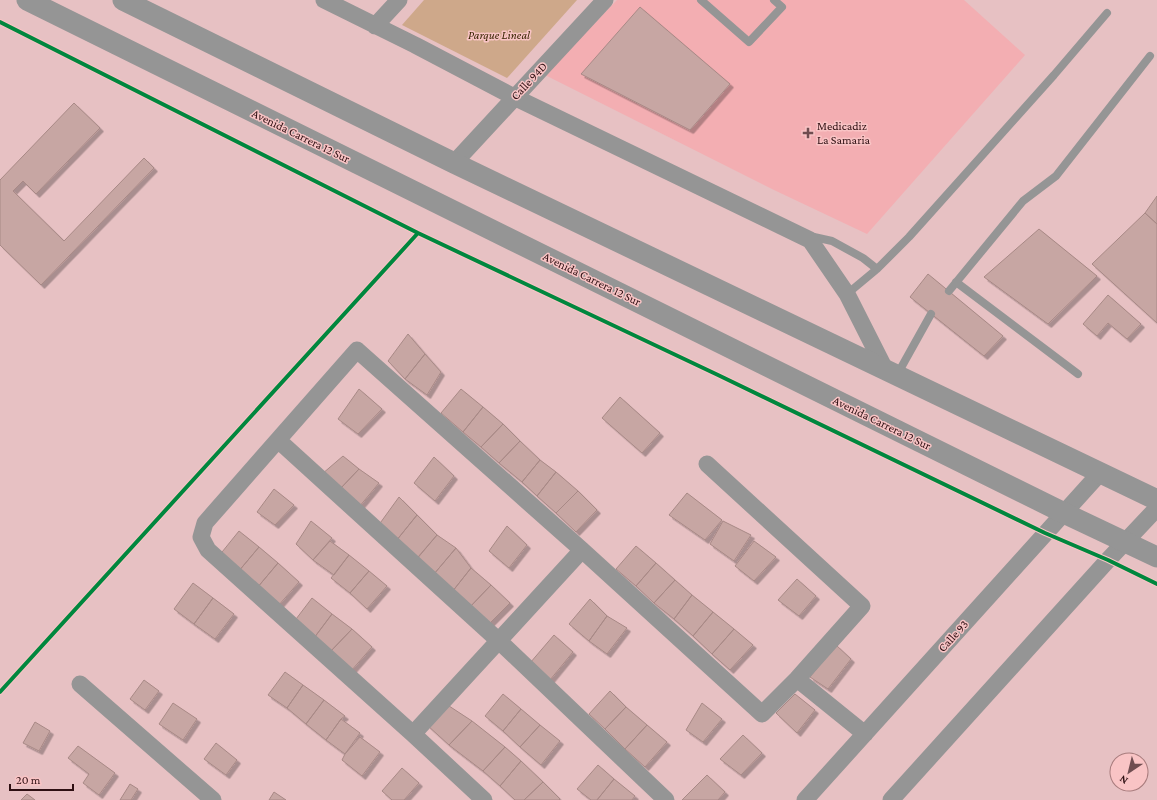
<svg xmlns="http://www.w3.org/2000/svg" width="1157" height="800" font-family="'Crimson Pro',serif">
  <defs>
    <filter id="shadow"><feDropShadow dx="3.5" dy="3.5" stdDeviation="0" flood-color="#0004"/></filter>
  </defs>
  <rect width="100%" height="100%" fill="#e7c1c3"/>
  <path fill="#f3aeb2" d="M617,0H964L1025,55L867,234L774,190L545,75Z"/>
  <path fill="#cea88a" d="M424,0H577L507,78L402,25Z"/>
  <path fill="#c7a6a3" stroke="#a88986" filter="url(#shadow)" d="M640,7L730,84L690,130L581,74Z
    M74,103L100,128L36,194L23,181L13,191L64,241L144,158L154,168L41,285L0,245V180Z
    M1157,196V224L1145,213Z
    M1145,213L1157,224V323L1092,264Z
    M1039,229L1097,276L1048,324L984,277Z
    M928,274L1003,336L984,356L910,297Z
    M1108,295L1141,324L1127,339L1108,323L1097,336L1083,324Z
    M408,334L425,354L405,379L388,361Z
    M425,354L441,372L427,395L405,379Z
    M359,389L382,409L358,434L338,419Z
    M461,389L483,407L463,432L441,413Z
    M620,397L660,433L642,453L602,418Z
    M483,407L503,424L481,447L463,432Z
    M503,424L520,441L499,463L481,447Z
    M520,441L540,460L522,482L499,463Z
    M343,456L359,469L340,489L322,474Z
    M434,457L454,476L435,501L414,483Z
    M540,460L556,472L537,496L522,482Z
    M359,469L379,483L359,507L340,489Z
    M556,472L578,491L556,513L537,496Z
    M274,489L294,505L275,525L257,512Z
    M578,491L597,510L576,532L556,513Z
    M687,493L722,520L705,540L669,515Z
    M399,497L417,515L396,541L378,526Z
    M417,515L437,535L418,557L396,541Z
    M311,521L332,538L313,560L296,544Z
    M723,521L751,535L734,561L710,544Z
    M507,526L527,545L509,568L489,551Z
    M239,531L259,547L238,572L218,557Z
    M437,535L456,548L434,574L416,560Z
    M330,541L349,555L334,575L313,560Z
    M754,541L776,557L754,581L735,566Z
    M636,546L656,563L636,586L616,569Z
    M259,547L278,563L257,588L238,572Z
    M456,548L471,568L452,592L434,574Z
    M349,555L369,571L350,593L331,578Z
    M278,563L299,582L278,606L257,588Z
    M656,563L675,580L654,603L636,586Z
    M471,568L491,585L469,608L452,592Z
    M369,571L387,586L367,609L350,593Z
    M797,579L816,596L799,616L778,600Z
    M675,580L692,595L674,619L654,603Z
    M193,583L213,598L194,624L174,609Z
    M491,585L510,603L489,624L469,608Z
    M692,595L713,612L693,636L674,619Z
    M213,598L234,614L215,639L194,624Z
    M312,598L332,614L314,638L293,623Z
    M590,599L607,616L589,641L569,624Z
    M713,612L734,629L712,654L693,636Z
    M332,614L352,629L330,652L314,638Z
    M607,616L627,628L607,654L589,641Z
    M352,629L372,647L351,671L330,652Z
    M734,629L753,645L730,670L712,654Z
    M554,635L573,652L550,680L530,663Z
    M836,645L851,659L828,689L810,677Z
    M285,672L303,685L287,708L268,695Z
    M144,680L159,691L145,710L130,699Z
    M303,685L324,700L306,724L287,708Z
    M610,691L626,707L605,729L589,714Z
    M503,694L521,709L503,731L485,716Z
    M795,694L815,710L797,733L776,713Z
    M324,700L345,716L341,719L326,740L306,724Z
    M173,703L197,719L183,740L159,724Z
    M702,703L722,719L703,742L686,730Z
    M446,704L472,721L449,745L427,725Z
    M626,707L647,725L625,749L605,729Z
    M521,709L540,725L520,747L503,731Z
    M341,719L360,733L345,754L326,740Z
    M472,721L505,747L483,771L449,745Z
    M35,722L50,731L39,751L23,743Z
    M540,725L560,741L541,765L520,747Z
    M647,725L667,742L645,767L625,749Z
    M743,735L762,753L741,775L720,759Z
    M360,737L380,752L362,776L342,760L345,754Z
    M216,743L237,760L226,775L204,759Z
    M78,746L115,773L99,795L83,783L89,774L68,758Z
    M505,747L521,761L500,786L483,771Z
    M521,761L543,782L524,800H515L500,786Z
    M598,765L614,779L597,800H591L577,789Z
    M402,768L419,783L404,800H392L382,791Z
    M707,775L725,792L718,800H682Z
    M614,779L635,796L632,800H597Z
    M543,782L560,799L559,800H524Z
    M130,784L138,789L131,800H120Z
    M274,792L286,800H269Z
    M27,794L35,800H21Z"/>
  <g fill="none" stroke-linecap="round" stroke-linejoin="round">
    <path stroke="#959595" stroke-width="8" d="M701,0L749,42L782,7L774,0
      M811,239L814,237L832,241L863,258L877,269
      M956,282L1078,374
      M949,291L1023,201L1056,176L1150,56
      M847,294L877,269L909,237L1054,75L1107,13
      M897,375L931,314"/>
    <path stroke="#959595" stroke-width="17" d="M324,0L415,45L514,97L810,240L847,294L886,371
      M375,26L399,0
      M454,163L605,0
      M278,440L499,641L666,800
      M797,679L865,734
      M80,684L213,800
      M413,734L582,550
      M484,800L413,734L208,550L201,537L205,523L357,350L582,550L762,714L797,679L862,606L707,464
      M805,800L1100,473
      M891,800L1108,560L1157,508"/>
    <path stroke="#959595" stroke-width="21" d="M27,0L1064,513L1157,557
      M123,0L454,163L1157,500"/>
    <g stroke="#f9c4c5" stroke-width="6">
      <path id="cycleway" d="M0,22L418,233L718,375L1045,533L1108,560L1157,584
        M0,692L418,233"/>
    </g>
    <use href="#cycleway" stroke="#00873e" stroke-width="4"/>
  </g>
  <path fill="#6f4d50" stroke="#f9c4c5" stroke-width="1.5" d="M806 127h4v4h4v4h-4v4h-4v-4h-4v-4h4z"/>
  <g text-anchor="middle" stroke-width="3" stroke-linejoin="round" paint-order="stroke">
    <g font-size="12" font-style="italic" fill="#3a2604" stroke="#f9c4c5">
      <text x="499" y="39">Parque Lineal</text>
    </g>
    <g font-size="12" fill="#2e0f12" stroke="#f9c4c5">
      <text transform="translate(529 81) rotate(-47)" y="4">Calle 94D</text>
      <text transform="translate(301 136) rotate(26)" y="4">Avenida Carrera 12 Sur</text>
      <text transform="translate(592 279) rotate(26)" y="4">Avenida Carrera 12 Sur</text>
      <text transform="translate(882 423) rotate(26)" y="4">Avenida Carrera 12 Sur</text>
      <text transform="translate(953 636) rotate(-48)" y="4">Calle 93</text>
    </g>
    <g font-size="12" fill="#2e0f12" stroke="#f9c4c5" text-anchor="start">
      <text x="817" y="130">Medicadiz<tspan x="817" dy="14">La Samaria</tspan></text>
    </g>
  </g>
  <g transform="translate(1129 772) rotate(215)"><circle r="19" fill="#f9c4c5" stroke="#a87c7d"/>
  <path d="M0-3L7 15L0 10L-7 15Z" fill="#6f4d50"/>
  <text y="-6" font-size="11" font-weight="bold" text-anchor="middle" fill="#2e0f12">N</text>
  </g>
  <path d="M10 784v6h63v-6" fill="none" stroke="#2e0f12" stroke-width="2"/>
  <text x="16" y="784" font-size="12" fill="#2e0f12" stroke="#f9c4c5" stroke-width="3" paint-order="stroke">20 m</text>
</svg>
